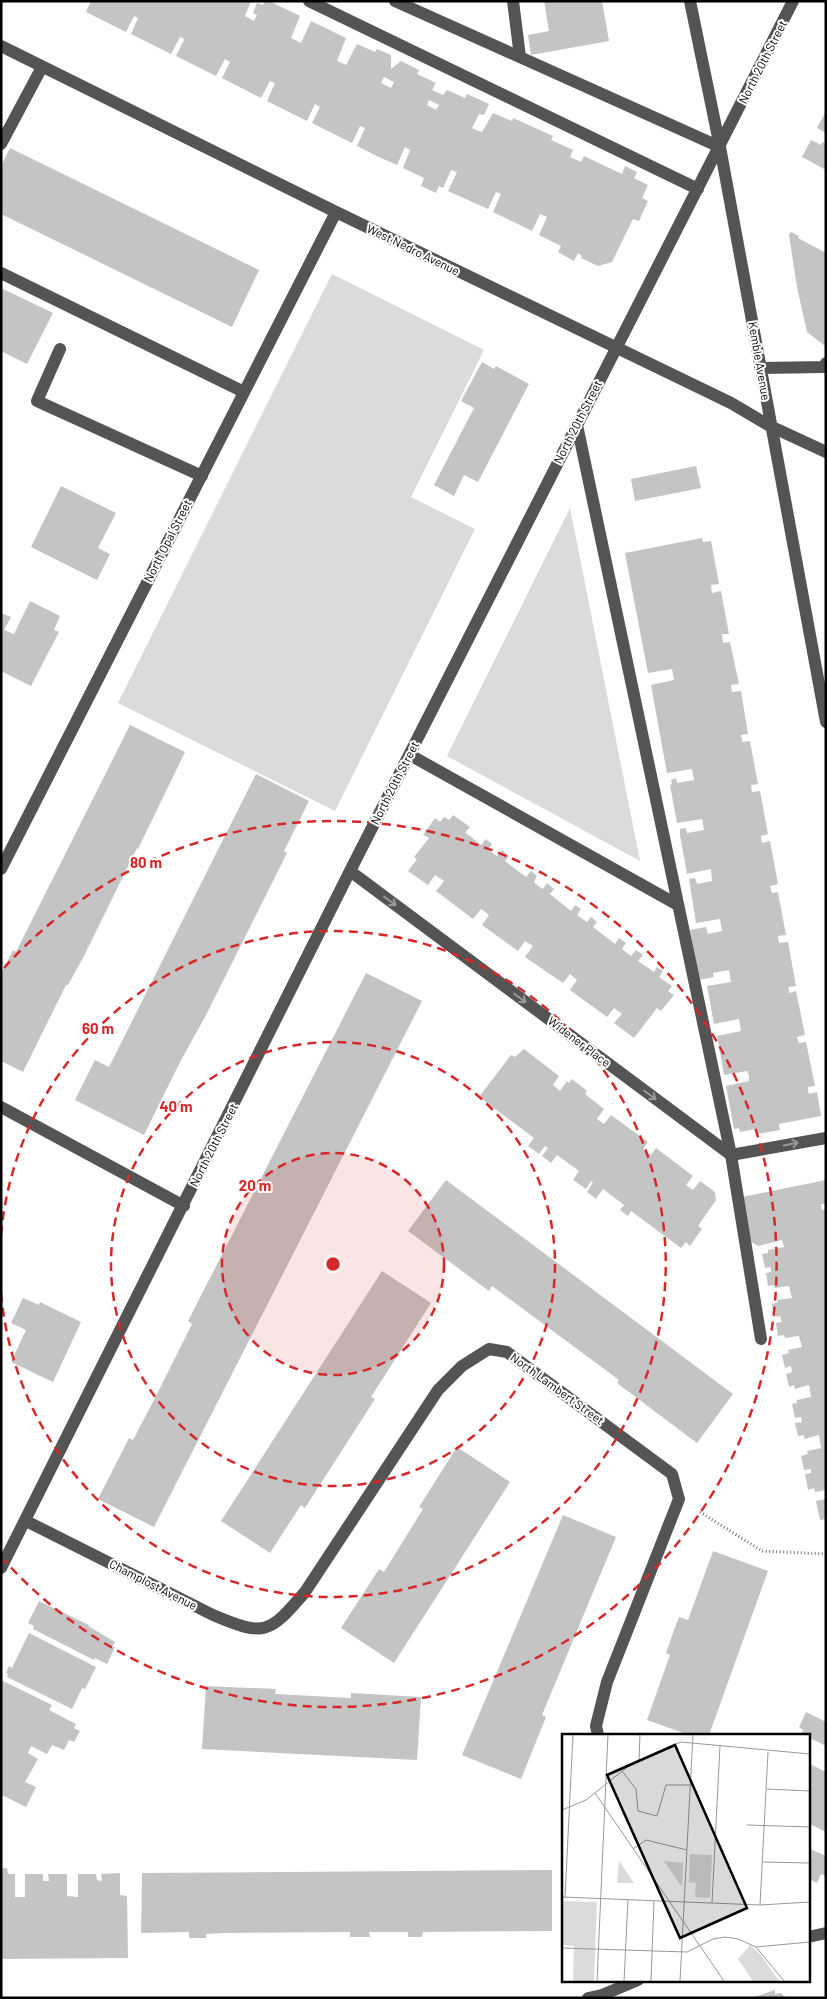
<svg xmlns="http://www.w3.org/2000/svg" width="827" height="1999" font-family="Barlow,sans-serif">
  <rect width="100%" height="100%" fill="#fff"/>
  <path fill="#dbdbdb" d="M332,274L484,350L411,497L475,529L335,811L118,703Z
    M570,508L640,861L447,756Z"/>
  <path fill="#c4c4c4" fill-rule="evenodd" d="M91,1H251L245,16L254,21L257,15L253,13L257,3L263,5L265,1H269L300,16L291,38L301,43L311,21L346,38L337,61L346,65L357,44L375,52L377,49L391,55V69L401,61L419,70L417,74L436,83L432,90L443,95L447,90L465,98L467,94L489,104L484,115L479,114L472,128L476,130L482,132L493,113L512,121L513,118L553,136L551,140L573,150L570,157L581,162L584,156L622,174L625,166L637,172L634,178L648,185L642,198L648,201L639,221L633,219L612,262L598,266L581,258L582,256L578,253L574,261L558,252L561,246L539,235L547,217L540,214L532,231L493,212L501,194L496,192L488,209L448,191L457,172L451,170L443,188L439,186L436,193L421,186L424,178L403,168L410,150L405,147L397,165L379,157L357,146L365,128L360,126L352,143L312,123L320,107L315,104L307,121L267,101L275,83L270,81L261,98L222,78L230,62L225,59L216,76L176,56L184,40L183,38L180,37L171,54L131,34L138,18L134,16L126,32L86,12ZM384,77L394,82L391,88L381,83ZM429,100L439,105L436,110L427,105Z
    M544,1H602L609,41L531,55L528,35L549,31Z
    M826,111V133L817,128Z
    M811,140L821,145L822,142L826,143V170L802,157Z
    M10,148L259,270L232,327L1,214V166Z
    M791,232L799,236L798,238L826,253L825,346L807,332L797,287L789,235Z
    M1,288L53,313L27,364L1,351Z
    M482,362L494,369L496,366L529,384L478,482L464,475L454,496L434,485L474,408L461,401Z
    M696,466L701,488L635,501L631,479Z
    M61,486L116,513L98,548L110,554L97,580L31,547Z
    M702,538L703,542L711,541L719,584L711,585L712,593L721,591L729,634H722L723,643L730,642L739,684L731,685L732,692L741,691L748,734L741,735L742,740V742L750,741L754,763L758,784L751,785L752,792L760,791L768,834L761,836L762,843L770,841L778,884L770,886L772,893L778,892L786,935L778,936L779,943L788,942L796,986L788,987L789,990V993L796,991L805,1035L797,1037L799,1043L806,1042L815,1086L808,1087V1091L809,1094L817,1092L821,1116L779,1124L780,1130L757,1134L756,1129L740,1132L739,1128L734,1129L726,1086L749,1081V1076L747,1071L724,1075L717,1036L741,1031L739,1019L714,1024L707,986L731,982L729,970L713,973L714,977L699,980L690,930L706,927L708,934L722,931L720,919L696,923L689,879L695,878L697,884L712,881L711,869L687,874L680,835V829L686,828L687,833L704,830L702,819L677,823L670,785L672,784L671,780L676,778L677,783L694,780L692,769L667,773L651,685L674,680L673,674L672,669L648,673L625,553Z
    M30,601L60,616L54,630L59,632L31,686L1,671V613L11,617L4,630L14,634Z
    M130,725L185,752L138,849L137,848L84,956L68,985H66L23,1072L1,1061V974L13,950L16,952Z
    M256,774L309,801L284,851L287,853L205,1017L181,1060L144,1135L75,1100L95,1060L109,1067Z
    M453,815L470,827L465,833L470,836L481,845L486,839L492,844L488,850L497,856L502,850L509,856L505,861L526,877L531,871L537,876L534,882L537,885L543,889L547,883L554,889L550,894L571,911L575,905L581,909L577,915L587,922L591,917L597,922L593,927L615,944L619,938L626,943L622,949L631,956L636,950L643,955L638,961L654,972L657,967L663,971L659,977L672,986L668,991L674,995L661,1011L657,1008L634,1038L614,1023L622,1014L614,1008L607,1017L570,990L577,980L570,974L563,983L525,957L533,946L525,941L518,951L482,925L489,915L484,911L481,909L473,919L436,891L444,881L435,875L428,885L408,871L417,859L414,857L429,838L423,835L435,818L440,822L444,817L449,820Z
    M366,973L422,1001L154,1527L98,1499L129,1438L133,1440L157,1394L192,1324L188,1321Z
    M524,1049L559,1076L553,1085L560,1091L567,1081L569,1083L572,1079L587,1091L585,1094L604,1109L597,1119L604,1124L611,1115L648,1142L643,1149L651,1155L656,1148L693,1176L686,1185L690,1188L693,1190L700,1181L715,1192L716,1200L698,1226L702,1229L690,1246L686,1242L681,1248L631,1211L628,1216L620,1210L624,1205L603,1189L596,1199L587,1192L593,1182L591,1181L586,1189L573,1180L579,1171L557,1155L551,1163L542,1156L548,1148L545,1146L539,1154L528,1146L534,1138L479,1097L511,1055L515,1057Z
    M446,1180L733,1394L697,1443L617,1383L619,1380L492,1286L489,1291L408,1231Z
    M826,1180V1204H821L822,1210L826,1209V1490L815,1492L814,1488L808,1490L805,1474L811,1473V1469L804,1470L801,1456L808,1454L807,1451L821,1448L819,1435L804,1439V1435L798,1436L795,1423L802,1422L801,1417L795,1418L792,1404L797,1403V1400L811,1397L809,1385L795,1389L794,1385L789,1387L786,1374L792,1372L791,1366L785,1368L782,1355L789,1353L788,1350L802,1347L799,1336L785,1338L784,1335L778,1336L776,1323L782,1322L780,1316L774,1317L772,1304L778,1302L777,1300L792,1298L789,1286L775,1288L774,1285L768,1286L766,1273L771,1272V1270L770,1267L765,1268L762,1254L768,1253V1250L784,1247L782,1240L758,1246L750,1241L742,1197Z
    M382,1271L431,1303L371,1397L375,1399L305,1508L301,1505L270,1553L221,1521Z
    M23,1298L39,1305L40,1302L81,1322L53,1382L11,1362L26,1330L11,1323Z
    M457,1447L510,1482L394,1663L341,1628L379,1569L384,1572L423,1509L419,1507Z
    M826,1499V1519L820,1520L816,1501Z
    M563,1515L616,1537L542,1715L546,1717L521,1779L462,1755Z
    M713,1551L768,1571L709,1735H689L647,1720L670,1655L666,1653L674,1630L679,1617L688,1620Z
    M39,1601L89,1625L88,1626L115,1642L112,1647H115L107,1664L95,1658L94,1660L33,1629L34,1626L28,1623Z
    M29,1633L96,1667L85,1689L82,1688L72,1709L7,1677L8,1674L6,1673L9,1666L12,1668Z
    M1,1680L52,1705L49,1710L76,1724L74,1728L80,1731L74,1742L69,1740L64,1750L52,1745L47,1754L31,1746L28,1753L38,1759L25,1782L36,1787L26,1807L4,1796L1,1797Z
    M206,1686L276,1689L275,1694L351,1698V1693L421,1697L417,1760L202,1749Z
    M806,1712L826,1722V1746L808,1737V1735L801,1734L803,1730L799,1727Z
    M808,1763L826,1772V1832L808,1823Z
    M808,1848L826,1856V1876L821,1874L817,1883L808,1879Z
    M1,1868H7L8,1874H15V1897H25V1874H43V1881H49L48,1874H67V1896L78,1897V1874H96L97,1880L102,1881L101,1874L120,1873V1895L127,1896L128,1958L1,1959Z
    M552,1870V1931L423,1932L422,1937H408V1932H369L370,1937H350V1932L224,1933L206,1934V1938H189V1932L141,1933L142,1873Z
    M775,1990V1994L781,1993L786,1998H751Z"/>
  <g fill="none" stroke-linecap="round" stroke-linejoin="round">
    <path stroke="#767676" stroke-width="3" stroke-dasharray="1 2.5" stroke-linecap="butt" d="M700,1512L762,1551L826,1554"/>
    <path stroke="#545454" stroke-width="12" d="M309,1L698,189
      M395,1L720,147
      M513,1L520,57
      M690,1L720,147L826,722
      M1,46L336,212L731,403L770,426L826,452
      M1,144L42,67
      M1,273L244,392
      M60,349L37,401L202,476
      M760,368L824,367L826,363
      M577,425L731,1155L761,1339
      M410,755L678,905
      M1,869L336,212
      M350,871L731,1155L826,1138
      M1,1107L184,1206
      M26,1521L213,1615C265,1637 269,1634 305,1592L438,1390L462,1366L489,1349L507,1352L672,1474L679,1499L607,1682L596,1726L598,1735
      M1,1568L350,871L793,1
      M808,1937L826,1933
      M588,1998L602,1995L638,1980"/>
  </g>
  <defs><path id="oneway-shaft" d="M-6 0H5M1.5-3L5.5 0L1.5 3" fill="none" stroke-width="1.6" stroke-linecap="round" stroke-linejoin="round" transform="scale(1.25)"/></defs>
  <g stroke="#989898">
    <use href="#oneway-shaft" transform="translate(390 901) rotate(37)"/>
    <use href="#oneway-shaft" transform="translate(520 998) rotate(37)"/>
    <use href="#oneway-shaft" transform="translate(650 1095) rotate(37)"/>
    <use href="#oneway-shaft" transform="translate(791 1144) rotate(-11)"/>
  </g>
  <circle cx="333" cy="1264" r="111" fill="#d62828" fill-opacity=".12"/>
  <g fill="none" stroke="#d62828" stroke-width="2.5" stroke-dasharray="9 6">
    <circle cx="333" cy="1264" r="111"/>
    <circle cx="333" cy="1264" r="222"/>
    <path d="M1 1235A333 333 0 1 1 1 1293"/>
    <path d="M4 968A443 443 0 1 1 4 1560"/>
  </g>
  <g text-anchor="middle" stroke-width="4" stroke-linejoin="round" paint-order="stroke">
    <g font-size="12" fill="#000" stroke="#fff">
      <text transform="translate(763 62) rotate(-63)" y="4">North 20th Street</text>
      <text transform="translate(413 250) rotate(26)" y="4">West Nedro Avenue</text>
      <text transform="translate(759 361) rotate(80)" y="4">Kemble Avenue</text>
      <text transform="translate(578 422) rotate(-63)" y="4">North 20th Street</text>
      <text transform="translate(168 541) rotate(-63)" y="4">North Opal Street</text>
      <text transform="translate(395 783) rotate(-63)" y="4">North 20th Street</text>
      <text transform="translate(579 1042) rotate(37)" y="4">Widener Place</text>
      <text transform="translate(214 1145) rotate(-63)" y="4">North 20th Street</text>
      <text transform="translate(557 1389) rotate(36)" y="4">North Lambert Street</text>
      <text transform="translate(153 1585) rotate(27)" y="4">Champlost Avenue</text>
    </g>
  </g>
  <g transform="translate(562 1734)">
    <rect width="248" height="248" fill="#fff"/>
    <path d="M128,120L150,121L148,164L133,163L134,149L127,148ZM57,127L72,149H55ZM102,127L121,129L120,153ZM0,167L35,168L32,247H11L12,212L0,211ZM188,211L198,220L217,247H191L176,225Z" fill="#dbdbdb"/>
    <path fill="none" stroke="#999" stroke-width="1" d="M77,26L78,0M60,37L74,55L76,77L95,82L104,51H128M205,55L248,57M33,59L162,247M0,76L24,66L69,30L119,8L248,20M185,91L248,93M71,115L84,106L125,116M201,128L248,129M0,163L198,171L248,168M3,164L11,0M150,169L158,12M198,171L206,18M194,213L222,247M0,214L125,218L151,205L163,203L176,205L194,213L248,208M35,247L46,0M62,247L66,166M89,247L92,167M118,247L131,0"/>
    <path fill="#000" fill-opacity="0.15" stroke="#000" stroke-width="2.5" d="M113,11L185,174L118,204L45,41Z"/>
    <rect width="248" height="248" fill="none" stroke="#000" stroke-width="2.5"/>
  </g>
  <circle cx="333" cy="1264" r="8" fill="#d62828" stroke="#fff" stroke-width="2.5"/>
  <g font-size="15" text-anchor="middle" font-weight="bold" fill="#d62828" stroke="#fff" stroke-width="4" stroke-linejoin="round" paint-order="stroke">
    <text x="146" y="868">80 m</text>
    <text x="98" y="1034">60 m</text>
    <text x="176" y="1112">40 m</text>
    <text x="255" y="1191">20 m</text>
  </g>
  <rect width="827" height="1999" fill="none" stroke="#000000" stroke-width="5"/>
</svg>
